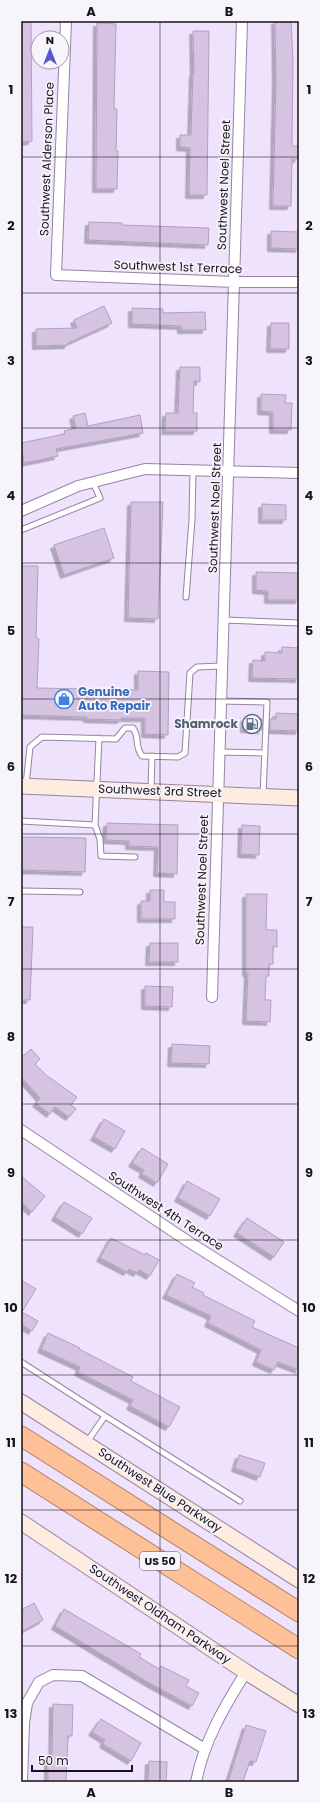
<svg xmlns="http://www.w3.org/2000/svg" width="320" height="1803" font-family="Poppins,sans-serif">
  <defs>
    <filter id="shadow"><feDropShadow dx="-3.5" dy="3.5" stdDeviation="0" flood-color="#0004"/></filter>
  </defs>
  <rect width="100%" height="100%" fill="#efe2fc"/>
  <path fill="#d6c3e2" stroke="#b29fbd" filter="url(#shadow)" d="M275,21H291L293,58L292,146H299L298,159H292L291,206H273L276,81Z
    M21,22H31L32,141L21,142Z
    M97,23L116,24L114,109H117L116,151H118L117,189H96Z
    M193,31H209L207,195H189L190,148L180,147V135H191L193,73H194Z
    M89,222L122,223V225L209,228L208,245L88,240Z
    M271,231L299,232V249L271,248Z
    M104,306L112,323L68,343V345L36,346V329L77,328L74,320Z
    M132,308L163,309V313L205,312L206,330H181V326L132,324Z
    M271,323H289V349H270Z
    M180,367H200V382L194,381L193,413H197V431H165L166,413H178Z
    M261,394L286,395L285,403H292L291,430H273V412L261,411Z
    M85,413L88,426L140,415L143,433L56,449L58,456L24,463L21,443L65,434L64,431L76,428L73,416Z
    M131,502H163L158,619L128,618Z
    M262,504L286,505V520H262Z
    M104,528L114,558L64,575L54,545Z
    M21,566H38L36,638L39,639L37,688L138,690V671L169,672L168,735L145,734V718H121V720L87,719V717L21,715Z
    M256,572L299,573V600H268V591L256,590Z
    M282,647L299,648V679L252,678L253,660L265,661V652L282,653Z
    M276,713L299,714V731L270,730V719H276Z
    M244,718L262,719V730L244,729Z
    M107,823L178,825L177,874L157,873L158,847L129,846V841L106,840Z
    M242,825L260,826L259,855L241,854Z
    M21,837L86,838L85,872L21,870Z
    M150,890H164V902H175V919H141V901H150Z
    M246,894H267L266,930H277V947L273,946V964H269V976H266L265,1000H271L270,1022L246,1021L248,973H246Z
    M21,927H33L30,1000H21Z
    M150,943H178V962H149Z
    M145,986L173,987L172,1007L145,1006Z
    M172,1044L210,1046L209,1064L171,1063Z
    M31,1049L40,1059L35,1064L46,1075L77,1097L71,1105L76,1109L69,1117L55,1107L50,1114L36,1103L40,1098L21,1077V1058Z
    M104,1119L125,1131L115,1149L94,1137Z
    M142,1148L168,1164L157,1183L142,1174L144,1170L132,1163Z
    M21,1176L45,1196L32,1212L21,1202Z
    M187,1181L220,1199L210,1216L178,1198Z
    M64,1202L92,1218L82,1234L55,1217Z
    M247,1218L284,1242L274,1257L237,1233Z
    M111,1238L145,1255L146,1253L159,1260L150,1276L139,1270L137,1273L129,1269L127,1272L100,1258Z
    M177,1274L195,1283L192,1287L204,1293L203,1295L255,1321L252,1327L299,1348V1370L278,1362L274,1370L256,1362L261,1350L208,1323L211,1316L166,1295Z
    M21,1280L36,1289L22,1312L38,1321L32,1331L21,1324Z
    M48,1333L80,1348L79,1349L133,1377L131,1381L180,1407L169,1427L130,1406L133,1400L78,1372L80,1367L41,1349Z
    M239,1455L265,1463L260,1477L235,1468Z
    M34,1603L43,1620L21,1632V1610Z
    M64,1609L141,1654L139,1657L159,1669L161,1666L189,1680L186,1686L199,1693L192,1706L151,1684L55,1626Z
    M53,1704L73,1705L72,1736H68L66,1782H48V1761H52Z
    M101,1719L141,1743L131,1761L103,1744L105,1740L92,1732Z
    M246,1725L266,1731L256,1762L250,1761L243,1782H228Z
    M149,1761L167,1762L166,1782H148Z"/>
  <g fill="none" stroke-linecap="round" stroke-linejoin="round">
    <g stroke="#9485a3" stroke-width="7">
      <path id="lane" d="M21,530L100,498L93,482
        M186,597L192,520L193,470
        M224,620L299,623
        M221,701L267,702L263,795
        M219,752L265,753
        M26,785L30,747L42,737L116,739L125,728H133C140,738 134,745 142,756L178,757L185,753L190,673L197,667L222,666
        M151,789L152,756
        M21,821L95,825L99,738
        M95,825L100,839L101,856L135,857
        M21,891L80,892
        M21,1362L105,1416
        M87,1442L105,1416L240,1501"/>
    </g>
    <g stroke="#9485a3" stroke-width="12">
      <path id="street" d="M66,21L56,275L235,282H299
        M21,511L78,486L145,469L299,473
        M212,997L242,21
        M21,1130L189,1242L299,1311
        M22,1782L24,1723L27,1703L39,1682L53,1675L82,1676L205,1749
        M196,1782C204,1741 224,1707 246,1672"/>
    </g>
    <g stroke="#9485a3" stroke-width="17">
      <path id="secondary" d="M21,786L299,798
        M21,1402L299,1580
        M21,1522L246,1672L299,1705"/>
    </g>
    <g stroke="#ad836c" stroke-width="21">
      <path id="highway" d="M21,1436L299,1612
        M21,1472L299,1649"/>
    </g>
    <use href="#lane" stroke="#fff" stroke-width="5"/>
    <use href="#street" stroke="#fff" stroke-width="10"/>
    <use href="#secondary" stroke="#ffece0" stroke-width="15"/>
    <use href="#highway" stroke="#fec096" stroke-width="19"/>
  </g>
  <path fill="none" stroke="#17121d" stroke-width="1" stroke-opacity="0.55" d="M160,21V1782M21,157H299M21,293H299M21,428H299M21,563H299M21,699H299M21,834H299M21,969H299M21,1104H299M21,1240H299M21,1375H299M21,1510H299M21,1646H299"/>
  <defs>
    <g id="shop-ring" transform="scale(1)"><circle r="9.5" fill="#f7f4fa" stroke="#3f7fe0" stroke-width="1.5"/><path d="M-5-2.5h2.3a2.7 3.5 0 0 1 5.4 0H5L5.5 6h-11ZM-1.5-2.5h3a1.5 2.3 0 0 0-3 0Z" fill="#3f7fe0"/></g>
    <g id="fuel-ring" transform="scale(1)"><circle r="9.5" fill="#f7f4fa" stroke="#5c6f8a" stroke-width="1.5"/><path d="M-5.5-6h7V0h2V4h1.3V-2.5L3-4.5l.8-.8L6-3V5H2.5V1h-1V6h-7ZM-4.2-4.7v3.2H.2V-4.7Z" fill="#5c6f8a"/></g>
  </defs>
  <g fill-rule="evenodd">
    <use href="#shop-ring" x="64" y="699"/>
    <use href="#fuel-ring" x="252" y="724"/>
  </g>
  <g text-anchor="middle" stroke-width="3.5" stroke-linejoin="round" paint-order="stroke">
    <rect fill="#f7f4fa" stroke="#5a565f" stroke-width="1" x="140" y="1552" width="40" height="18" rx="3"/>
    <g font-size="11" font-weight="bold" fill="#17121d">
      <text x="160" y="1565">US 50</text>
    </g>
    <g font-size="12" fill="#17121d" stroke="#f7f4fa">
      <text transform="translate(47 159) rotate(-88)" y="4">Southwest Alderson Place</text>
      <text transform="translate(224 185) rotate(-88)" y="4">Southwest Noel Street</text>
      <text transform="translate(178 267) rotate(2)" y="4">Southwest 1st Terrace</text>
      <text transform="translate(215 508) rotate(-88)" y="4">Southwest Noel Street</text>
      <text transform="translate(160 791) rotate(2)" y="4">Southwest 3rd Street</text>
      <text transform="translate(202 880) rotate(-88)" y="4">Southwest Noel Street</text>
      <text transform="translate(166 1211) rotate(33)" y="4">Southwest 4th Terrace</text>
      <text transform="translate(160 1490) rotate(33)" y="4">Southwest Blue Parkway</text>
      <text transform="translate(160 1614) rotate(34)" y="4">Southwest Oldham Parkway</text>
    </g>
    <g font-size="12" font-weight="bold" fill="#366cbe" stroke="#f7f4fa" text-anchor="start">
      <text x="78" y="696">Genuine<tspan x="78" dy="14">Auto Repair</tspan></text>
    </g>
    <g font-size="12" font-weight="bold" fill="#4e5e75" stroke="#f7f4fa" text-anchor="end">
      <text x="238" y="728">Shamrock</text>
    </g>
  </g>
  <rect width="320" height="1803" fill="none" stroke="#f7f4fa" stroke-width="44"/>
  <g transform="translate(50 50)"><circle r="19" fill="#f7f4fa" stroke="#9d9aa2"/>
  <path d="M0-3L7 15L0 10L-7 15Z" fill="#5559d0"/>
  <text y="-6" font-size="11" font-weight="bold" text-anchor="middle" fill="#17121d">N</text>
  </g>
  <path d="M32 1765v6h100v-6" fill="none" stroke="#17121d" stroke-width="2"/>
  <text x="38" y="1765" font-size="12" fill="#17121d" stroke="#f7f4fa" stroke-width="3" paint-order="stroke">50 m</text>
  <rect x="22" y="22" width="276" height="1759" fill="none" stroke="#17121d" stroke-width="1.5"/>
  <g font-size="13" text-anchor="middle" font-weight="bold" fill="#17121d">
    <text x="91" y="16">A</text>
    <text x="229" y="16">B</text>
    <text x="11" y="94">1</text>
    <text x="309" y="94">1</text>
    <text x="11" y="230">2</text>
    <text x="309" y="230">2</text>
    <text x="11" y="365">3</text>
    <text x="309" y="365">3</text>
    <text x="11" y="500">4</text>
    <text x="309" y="500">4</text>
    <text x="11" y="635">5</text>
    <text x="309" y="635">5</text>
    <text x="11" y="771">6</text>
    <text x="309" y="771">6</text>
    <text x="11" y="906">7</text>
    <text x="309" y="906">7</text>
    <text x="11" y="1041">8</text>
    <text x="309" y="1041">8</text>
    <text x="11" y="1177">9</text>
    <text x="309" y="1177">9</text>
    <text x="11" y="1312">10</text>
    <text x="309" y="1312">10</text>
    <text x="11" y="1447">11</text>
    <text x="309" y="1447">11</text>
    <text x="11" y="1583">12</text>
    <text x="309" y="1583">12</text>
    <text x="11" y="1718">13</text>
    <text x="309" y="1718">13</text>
    <text x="91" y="1797">A</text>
    <text x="229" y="1797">B</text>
  </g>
</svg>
